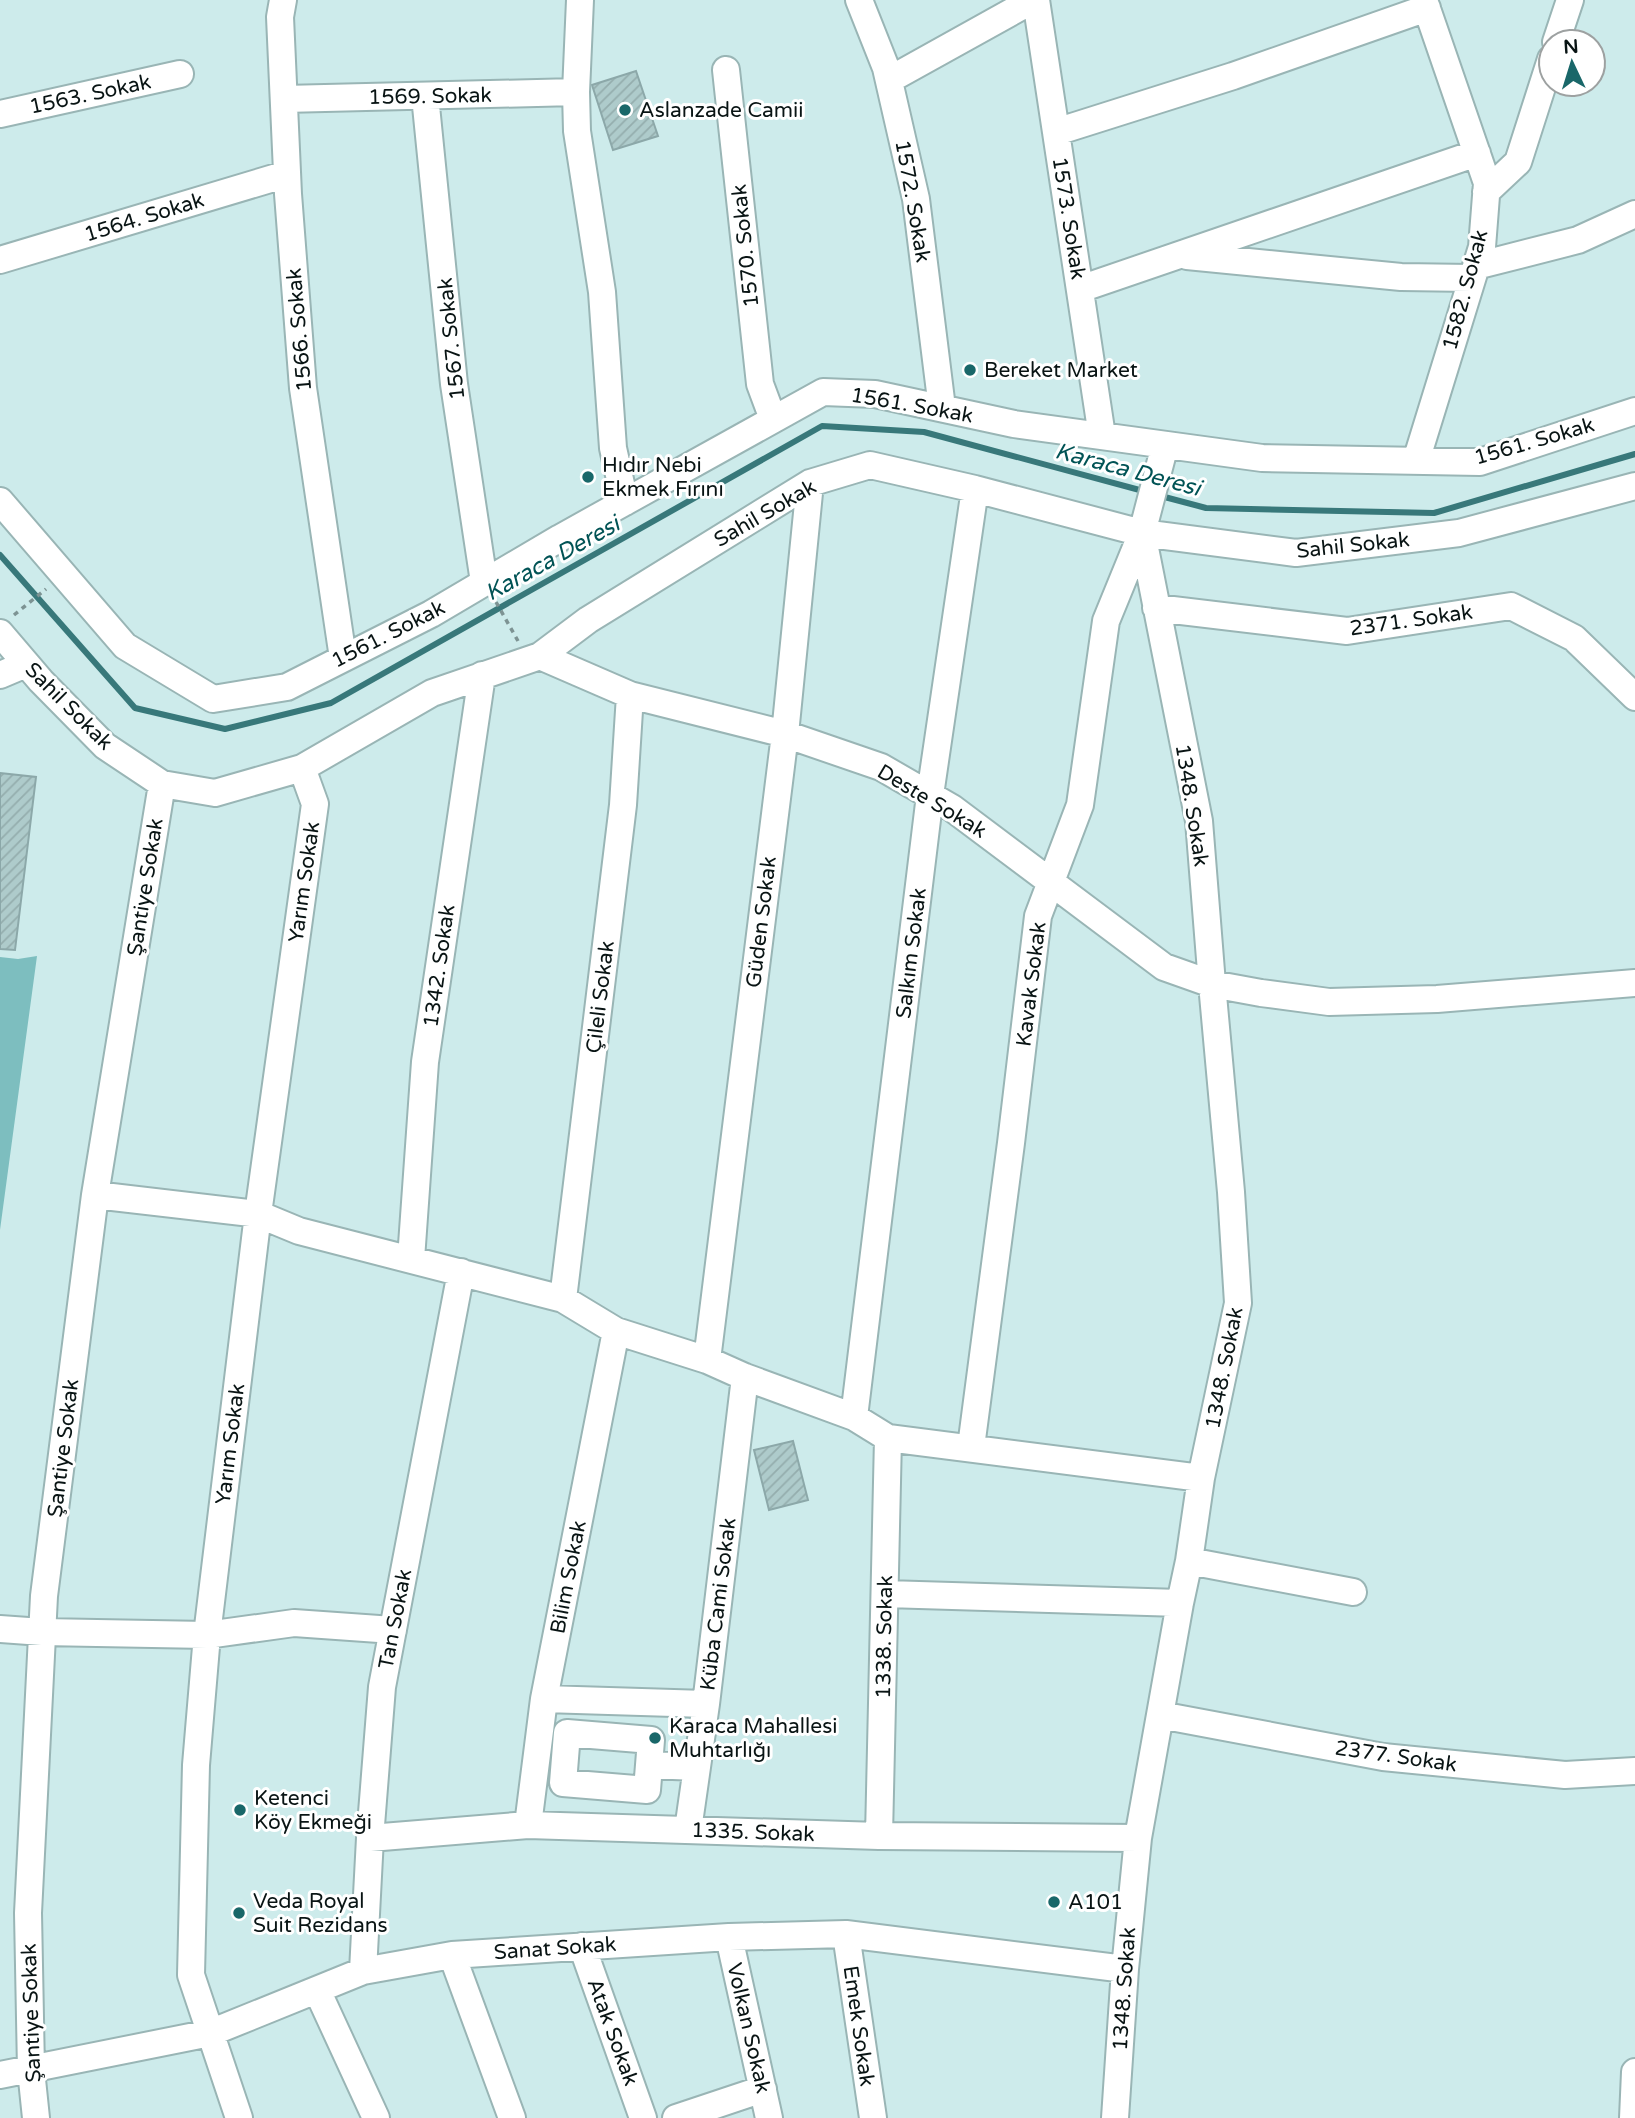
<svg xmlns="http://www.w3.org/2000/svg" width="1635" height="2118" font-family="'Varela Round',sans-serif">
  <defs>
    <pattern id="building-hatch" width="6" height="6" patternUnits="userSpaceOnUse" patternTransform="scale(1.75)"><rect width="6" height="6" fill="#aecbcb"/><path d="M-1 1l2-2M0 6l6-6M5 7l2-2" fill="none" stroke="#94adad"/></pattern>
  </defs>
  <rect width="100%" height="100%" fill="#cdebeb"/>
  <path fill="#7dbebf" d="M37,956L0,1230V957L18,959Z"/>
  <g fill="none" stroke-linecap="round" stroke-linejoin="round">
    <path stroke="#38787a" stroke-width="6" d="M1157,495L1206,508L1434,513L1635,454
      M0,555L135,708L225,729L331,703L822,426L924,432L1147,492"/>
  </g>
  <path fill="url(#building-hatch)" stroke="#8ca8a9" stroke-width="2" d="M636,71L658,136L613,150L592,85Z
    M0,773L36,777L15,950L0,949Z
    M793,1441L808,1500L769,1510L754,1450Z"/>
  <g fill="none" stroke-linecap="round" stroke-linejoin="round">
    <g stroke="#99b5b5" stroke-width="30">
      <path id="minor" d="M283,0L280,17L288,194L303,388L343,658
        M580,0L576,92L577,131L602,292L613,448L625,502
        M859,0L886,68L916,199L942,408
        M1036,0L1102,436
        M1556,42L1570,0
        M726,70L760,384L773,419
        M889,80L1033,0
        M425,96L454,384L484,582
        M284,99L576,92
        M0,114L180,74
        M1056,132L1233,76L1427,8
        M1486,192L1518,162L1551,59
        M1187,256L1401,277L1472,278
        M0,260L287,174
        M1476,266L1578,240L1635,214
        M1080,289L1477,153
        M1416,461L1482,247L1487,183L1424,0
        M0,501L125,646L213,699L287,687L431,614L560,538L823,392L875,394L1014,424L1262,458L1480,462L1635,411
        M1156,608L1347,631L1511,606L1574,638L1635,697
        M0,633L41,681L105,746L162,784L215,793L302,768L432,693L540,656L588,620L810,483L870,465L975,489L1142,533L1296,553L1459,533L1635,486
        M540,656L630,695L785,734L881,767L952,808L1164,967L1212,984L1261,993L1329,1002L1437,999L1635,983
        M0,675L26,664
        M95,1195L258,1214L299,1231L563,1299L616,1331L707,1360L745,1377L854,1417L888,1438L1201,1478
        M411,1259L425,1062L482,675
        M563,1299L623,805L630,695
        M707,1360L785,734L810,483
        M854,1417L930,795L975,489
        M971,1447L1011,1143L1038,916L1080,805L1106,621L1142,533L1165,445
        M1189,1561L1353,1592
        M886,1594L1180,1603
        M0,1629L42,1632L207,1635L294,1623L393,1630
        M544,1699L706,1704
        M1160,1715L1383,1757L1565,1775L1635,1771
        M567,1733L651,1740L647,1790L563,1783Z
        M649,1765L697,1767
        M528,1825L544,1699L616,1331
        M688,1830L706,1704L745,1377
        M879,1836L888,1438
        M370,1838L528,1825L879,1836L1138,1838
        M846,1934L873,2118
        M729,1937L769,2118
        M582,1946L643,2118
        M452,1955L512,2118
        M363,1971L370,1838L382,1687L461,1272
        M317,1990L376,2118
        M0,2075L210,2033L363,1971L452,1955L729,1937L846,1934L1125,1969
        M36,2118L31,2070L28,1913L44,1596L95,1195L162,784
        M239,2118L191,1975L196,1765L207,1635L258,1214L315,804L302,768
        M676,2118L763,2089
        M1115,2118L1125,1969L1138,1838L1180,1603L1189,1561L1201,1478L1238,1303L1231,1192L1212,984L1199,821L1142,533
        M1633,2118L1635,2072"/>
    </g>
    <path stroke="#7d9393" stroke-width="3.5" stroke-dasharray="5 5" stroke-linecap="butt" d="M496,602L518,641
      M14,615L46,589"/>
    <use href="#minor" stroke="#fff" stroke-width="26"/>
  </g>
  <g fill="#196769" stroke="#fff" stroke-width="2.5">
    <circle cx="625" cy="110" r="7"/>
    <circle cx="970" cy="370" r="7"/>
    <circle cx="588" cy="477" r="7"/>
    <circle cx="655" cy="1738" r="7"/>
    <circle cx="240" cy="1810" r="7"/>
    <circle cx="1054" cy="1902" r="7"/>
    <circle cx="239" cy="1913" r="7"/>
  </g>
  <g text-anchor="middle" stroke-width="6" stroke-linejoin="round" paint-order="stroke">
    <g font-size="21" fill="#091414" stroke="#fff">
      <text transform="translate(90 94) rotate(-12)" y="7">1563. Sokak</text>
      <text transform="translate(430 96) rotate(-1)" y="7">1569. Sokak</text>
      <text transform="translate(913 201) rotate(80)" y="7">1572. Sokak</text>
      <text transform="translate(144 217) rotate(-17)" y="7">1564. Sokak</text>
      <text transform="translate(1069 218) rotate(81)" y="7">1573. Sokak</text>
      <text transform="translate(745 246) rotate(-96)" y="7">1570. Sokak</text>
      <text transform="translate(1465 290) rotate(-75)" y="7">1582. Sokak</text>
      <text transform="translate(299 330) rotate(-95)" y="7">1566. Sokak</text>
      <text transform="translate(451 339) rotate(-96)" y="7">1567. Sokak</text>
      <text transform="translate(912 405) rotate(10)" y="7">1561. Sokak</text>
      <text transform="translate(1534 441) rotate(-16)" y="7">1561. Sokak</text>
      <text transform="translate(765 513) rotate(-30)" y="7">Sahil Sokak</text>
      <text transform="translate(1353 545) rotate(-6)" y="7">Sahil Sokak</text>
      <text transform="translate(1411 620) rotate(-8)" y="7">2371. Sokak</text>
      <text transform="translate(388 634) rotate(-27)" y="7">1561. Sokak</text>
      <text transform="translate(69 706) rotate(45)" y="7">Sahil Sokak</text>
      <text transform="translate(932 801) rotate(31)" y="7">Deste Sokak</text>
      <text transform="translate(1192 805) rotate(81)" y="7">1348. Sokak</text>
      <text transform="translate(304 882) rotate(-82)" y="7">Yarım Sokak</text>
      <text transform="translate(145 887) rotate(-81)" y="7">Şantiye Sokak</text>
      <text transform="translate(761 922) rotate(-83)" y="7">Güden Sokak</text>
      <text transform="translate(911 953) rotate(-83)" y="7">Salkım Sokak</text>
      <text transform="translate(439 966) rotate(-82)" y="7">1342. Sokak</text>
      <text transform="translate(1031 984) rotate(-83)" y="7">Kavak Sokak</text>
      <text transform="translate(600 997) rotate(-83)" y="7">Çileli Sokak</text>
      <text transform="translate(1224 1368) rotate(-79)" y="7">1348. Sokak</text>
      <text transform="translate(230 1444) rotate(-83)" y="7">Yarım Sokak</text>
      <text transform="translate(63 1448) rotate(-83)" y="7">Şantiye Sokak</text>
      <text transform="translate(568 1577) rotate(-79)" y="7">Bilim Sokak</text>
      <text transform="translate(718 1604) rotate(-83)" y="7">Küba Cami Sokak</text>
      <text transform="translate(395 1619) rotate(-79)" y="7">Tan Sokak</text>
      <text transform="translate(884 1637) rotate(-89)" y="7">1338. Sokak</text>
      <text transform="translate(1396 1756) rotate(8)" y="7">2377. Sokak</text>
      <text transform="translate(753 1832) rotate(2)" y="7">1335. Sokak</text>
      <text transform="translate(555 1948) rotate(-4)" y="7">Sanat Sokak</text>
      <text transform="translate(1124 1989) rotate(-86)" y="7">1348. Sokak</text>
      <text transform="translate(31 2013) rotate(-92)" y="7">Şantiye Sokak</text>
      <text transform="translate(859 2026) rotate(82)" y="7">Emek Sokak</text>
      <text transform="translate(749 2028) rotate(77)" y="7">Volkan Sokak</text>
      <text transform="translate(613 2032) rotate(70)" y="7">Atak Sokak</text>
    </g>
    <g font-size="21" fill="#091414" stroke="#fff" text-anchor="start">
      <text x="639" y="117">Aslanzade Camii</text>
      <text x="984" y="377">Bereket Market</text>
      <text x="602" y="472">Hıdır Nebi<tspan x="602" dy="24">Ekmek Fırını</tspan></text>
      <text x="669" y="1733">Karaca Mahallesi<tspan x="669" dy="24">Muhtarlığı</tspan></text>
      <text x="254" y="1805">Ketenci<tspan x="254" dy="24">Köy Ekmeği</tspan></text>
      <text x="253" y="1908">Veda Royal<tspan x="253" dy="24">Suit Rezidans</tspan></text>
      <text x="1068" y="1909">A101</text>
    </g>
    <g font-size="23" font-style="italic" fill="#015355" stroke="#fff">
      <text transform="translate(1128 469) rotate(15)" y="8">Karaca Deresi</text>
      <text transform="translate(552 558) rotate(-29)" y="8">Karaca Deresi</text>
    </g>
  </g>
  <g transform="translate(1572 63) rotate(356)"><circle r="33" fill="#ffffff" stroke="#9da1a1" stroke-width="2"/>
  <path d="M0-5L12 26L0 18L-12 26Z" fill="#196769"/>
  <text y="-10" font-size="19" font-weight="bold" text-anchor="middle" fill="#091414">N</text>
  </g>
</svg>
